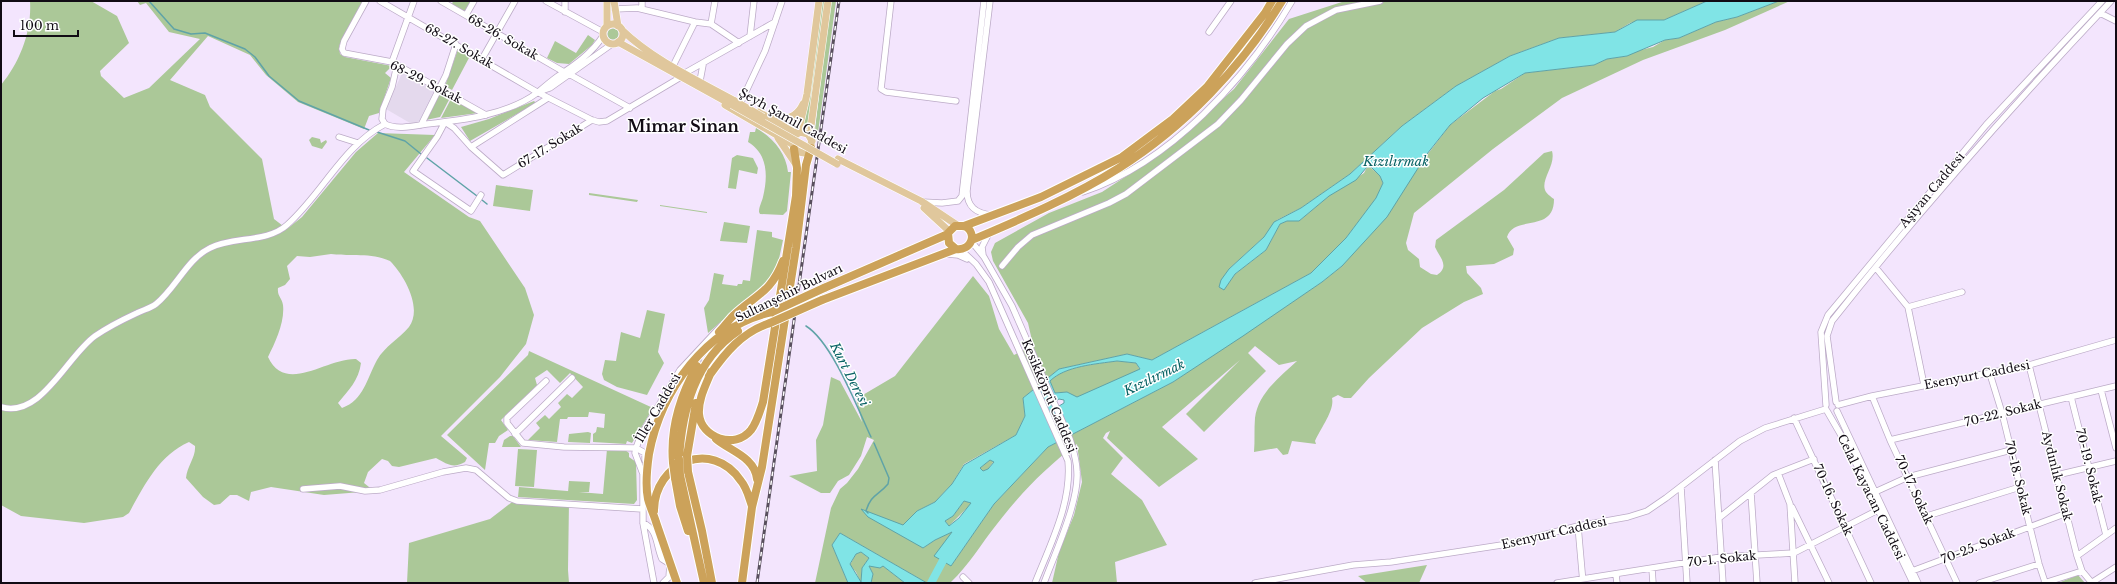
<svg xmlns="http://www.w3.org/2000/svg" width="2117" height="584" font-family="'Libre Baskerville',serif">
  <rect width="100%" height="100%" fill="#f3e5fd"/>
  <path fill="#e4d9ed" d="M403,71L436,87L418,123H410L386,109Z"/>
  <path fill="#abc898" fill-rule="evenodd" d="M30,1H91L117,16L129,43L100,71L101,76L124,98L149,88L200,39L169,32L146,3L140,5L137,1H363L339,46L340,54L345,57L392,66L385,73L391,78L379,113L369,116L364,129L298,102L266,75L250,55L208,36L170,80L205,95L210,107L262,159L274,219L287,229L302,217L356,152L378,133L435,135L404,172L469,217L480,221L525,288L534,315L526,344L500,377L441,436L467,458L465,462C453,469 447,464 436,458L399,467L392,466L388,461L382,459L368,472L364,483L374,491L324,495L271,487L251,492L249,501L237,495H230L220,504L214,505L203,497L186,478C187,466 196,457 195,446L189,442C159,455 144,486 129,513L123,517L84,523L21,516L1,505V85C20,62 32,31 30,1ZM331,254C351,257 370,252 390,261C404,275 423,308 409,327C399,339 385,346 377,360C367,378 364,400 342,408L338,403C348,391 359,380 361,363L356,359C326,358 286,395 268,357C275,343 285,322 283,305C282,298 277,296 278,288L285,285L290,279L287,266L297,256L310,257Z
    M453,1H471L465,12L452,4Z
    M822,1H825L808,130L800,127Z
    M830,1H836L817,140L814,138Z
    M1345,1H1707L1664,20H1643L1630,23L1615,32L1559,38L1510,56L1456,86L1402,126L1350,174L1301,208L1277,220L1264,237L1229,269L1224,289L1235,274L1266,250L1280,224L1287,221H1299L1330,195L1364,173L1367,167H1370L1380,176L1383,183L1376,199L1346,238L1311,273L1152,360L1127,354L1059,369L1023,398L1025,416L1016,435L964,464L952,484L935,502L917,511L903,525L923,548L935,540L953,531L951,566L994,504L1048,447L1173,382L1322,282L1342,266L1450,125L1495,91L1501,89L1525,73L1594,65L1607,59L1627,56L1633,52L1653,47L1665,40L1679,38L1716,22L1737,17L1779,1H1790L1725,30L1643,60L1562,98L1493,149L1414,213L1406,243L1408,250L1419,259L1420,267L1431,274L1437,275C1450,266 1440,258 1435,247L1436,240L1504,190L1544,153L1552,151C1556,165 1541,179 1545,190C1546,193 1551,197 1554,199C1554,234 1514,214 1507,237L1514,249L1513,255L1494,264L1466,266L1467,273L1481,288L1483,294L1464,302L1422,328L1369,378L1351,398H1344L1338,395L1332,398C1335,410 1320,429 1315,441L1316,444L1292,441L1288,454L1283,455L1277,448L1254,452C1255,441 1254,429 1255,418C1258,393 1281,376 1297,361L1279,365L1255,346L1248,353L1266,371L1204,432L1186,414L1240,360L1162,427L1198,459L1159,487L1107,438L1110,431L1106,433L1103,438L1123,458L1111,474L1142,500L1167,545L1115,562L1117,583H1052L1059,552L1074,515L1082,482L1077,444C1046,467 1020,494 997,524C981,544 969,565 951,582L952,583H927L840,533L832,545L848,583H815L831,508L840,489L847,483L858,469L874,440L867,437L861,456L849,475L838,481L830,493H821L789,476L817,471L816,440L823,425L831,377L840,381L862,422L856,399L895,376L973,276L989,296L999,329L1014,355L1033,345L1028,323L993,261L991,252L995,243L1049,213L1102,192L1165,151L1234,89L1289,19Z
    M607.5 34a5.5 5.5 0 1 1 11 0a5.5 5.5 0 1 1-11 0Z
    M588,35L595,40L592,45L569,64L557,63L547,58L555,41L576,53Z
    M458,49L470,56L452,90L445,86Z
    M441,90L451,96L440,117L426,120Z
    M452,97L478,113L441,118Z
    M534,101L536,103L470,141L461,127L489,119Z
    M756,128C773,138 786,153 788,172H791L787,211L783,215L760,214L759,212C759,206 762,202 763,197C768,176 768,154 748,142L750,132H755Z
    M312,137L320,139L321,143L326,140L327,142L322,149L312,146L309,140Z
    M737,155L753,158L758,168L757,174L739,170L736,189L728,188L732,158Z
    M496,185L533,190L530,211L493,206Z
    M589,193L638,200L637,202L589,195Z
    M660,205L707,212V213L660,206Z
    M724,222L750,226L747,243L720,241Z
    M757,230L772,232V237L783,240L776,273L763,289L737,308L708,333L704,308L709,300L714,273L724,275L722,284L737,286L738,284H742L743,280L750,281Z
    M647,310L665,314L658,352L664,363L647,395L617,387L604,380L602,374L605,360L616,361L621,332L640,338Z
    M529,351L653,408L632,443L627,441L626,444L593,442V434L596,432L597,427L604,428L605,414L589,412L588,417H568L567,419H560L557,442L528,440L540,428L536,423L545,415L549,419L561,407L558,403L567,394L572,398L583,387L570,373L560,383L547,370L535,378L537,385L501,420L508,430L499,436L495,443H489L485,470L447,435L528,355Z
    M1117,361L1136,363L1140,370L1077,398L1067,392L1055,393L1050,381C1065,366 1096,364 1117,361Z
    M588,432L591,433L590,443L568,442L569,434Z
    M510,436H513L521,447H502L504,440Z
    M518,449L537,450L534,487L515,486Z
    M607,449L625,450L629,453V457L636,462L637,500L634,504L518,497L519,487L603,494Z
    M990,460L994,461L988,469L983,471L980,468Z
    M569,481L590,482L589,492H568Z
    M516,499L569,502L568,570L569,583H407L409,543L490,519Z
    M964,501L972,503L949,526L945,521L953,516Z
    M861,552L869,558L862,568L861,583L856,572L850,565L856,554Z
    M1427,565L1419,583H1367L1358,576Z
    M869,566H883L905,583H871L873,574Z
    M2078,575L2085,583H2058Z"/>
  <path fill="#80e4e6" stroke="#5fa3a7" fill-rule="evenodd" d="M1707,1H1779L1737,17L1716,22L1679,38L1665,40L1627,56L1607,59L1594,65L1525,73L1483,98L1450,125L1427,154L1387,217L1342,266L1322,282L1243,336L1173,382L1048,447L994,504L951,566L934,556L952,532L935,540L923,548L868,517L861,509L903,525L917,511L935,502L952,484L964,465L1016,435L1025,416L1023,398L1059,369L1127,354L1152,360L1311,273L1346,238L1376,198L1383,183L1380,176L1371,167H1367L1356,180L1329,196L1299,221H1287L1280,224L1266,250L1235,274L1224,290L1219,287L1221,280L1229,269L1264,237L1274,222L1301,208L1350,174L1402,126L1456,86L1510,56L1559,38L1615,32L1637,20H1664ZM1117,361L1136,363L1140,369L1077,397L1067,392L1055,393L1050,381C1065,366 1096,364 1117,361ZM1059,399L1064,400V403L1054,409L1051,404ZM990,460L994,462L988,469L983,471L980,468ZM964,501L971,503L959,518L949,526L945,521L953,516Z
    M840,533L927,583H905L883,566L880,568L869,566L873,574L871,583H848L832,545ZM861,552L869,558L862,568L861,582L850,564L856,554Z"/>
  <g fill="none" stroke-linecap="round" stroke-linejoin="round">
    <path stroke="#5fa3a7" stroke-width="1.5" d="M149,1L174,29L191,34L205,33L245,49L255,57L269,76L299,101L369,130
      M377,132L405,141L421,154
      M427,158L477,196
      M482,200L487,204
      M806,326C832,342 857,407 871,437
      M868,513L866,511C871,494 878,496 888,484L889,478L874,443"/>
    <path stroke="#80e4e6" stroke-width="8" d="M931,583L947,553"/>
    <path stroke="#d1c4da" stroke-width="8" stroke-dasharray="8 4" stroke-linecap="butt" d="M697,366L709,348"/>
    <g stroke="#bcabc7" stroke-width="7">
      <path id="minor" d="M366,1L344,41L342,49L344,53L392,62L486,115
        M380,1L537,92L592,120L599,122L607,121L681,77
        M441,1L564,72
        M546,1L603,32
        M642,1V9
        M891,1L881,89L886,92L956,101
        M990,1L967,191C967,207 976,213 991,215
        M615,9L637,8L695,22L711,24L739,43
        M565,12V1
        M2100,13L2116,21
        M466,15L474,1
        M711,24L715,1
        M1209,32L1231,1
        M750,36L754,1
        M482,59L515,1
        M392,62L414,1
        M673,66L695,22
        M685,73L775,22
        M569,74L630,108
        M700,81L703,65
        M538,92L550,88L612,44
        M741,102L765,51L782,1
        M385,124C396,130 414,126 427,124C463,120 507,115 537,93C544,87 551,81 558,76C575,65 592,53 603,36
        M385,124L382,119L383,109L392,87L397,65
        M421,125L446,75L456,44
        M339,137L358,143
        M471,147L548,98
        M1083,192C1170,163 1247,78 1292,1
        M481,195L471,211L413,171L437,137L445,122L454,128L471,147L503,175L592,120
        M923,202L942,203L958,201L962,196L984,1
        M971,241L984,257L1012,306L1070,439C1073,449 1077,460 1077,472C1079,502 1055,553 1044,583
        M960,249L976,264L989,282L1068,461C1072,503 1050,545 1035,583
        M947,254L958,255L967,259
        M983,255L982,247L989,233
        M1002,266L1018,247L1032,235L1109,203L1126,194L1218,124L1241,100L1287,44L1306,26L1336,10L1380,1
        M1876,268L1908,307L1924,385
        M1908,307L1962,292
        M2029,365L2077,556L2082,571L2092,583
        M1990,374L2002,413L2039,564L2045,582
        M546,381L507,418V423L523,443L564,447L636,448L645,453V460
        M2101,390L2116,448
        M1872,396L1890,440L1957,583
        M2071,397L2106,535
        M1836,402L1827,336L1832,321C1920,210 2014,104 2111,1
        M1826,405L1821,332L1828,315L1986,125L2102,1
        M1838,405L1872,396L2029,365L2116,340
        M1,407C41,419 67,356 95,336C108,327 122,320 137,313C143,310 151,308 156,304C176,288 187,259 210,248C233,236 267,243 287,225C322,194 343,146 385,124
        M1827,411L1849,449L1913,583
        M1837,411L1918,583
        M1794,418L1871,583
        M515,434L572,378
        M1890,440L2116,386
        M1715,460L1723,583
        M1778,473L1790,504L1795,583
        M2057,475L2116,461
        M1681,487L1687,583
        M303,489L340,486L365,491L380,490L443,472L466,468L476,470L509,498L517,501L642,509
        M1875,492L1908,477L2011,450
        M1751,493L1757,583
        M1792,507L1829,583
        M1927,516L2020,487
        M1719,518L1773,475L1814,459
        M643,523C658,529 656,546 662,559L670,564L669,577L663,583
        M1578,526L1583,583
        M2077,556L2116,528
        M1652,569L1653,583
        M1912,571L2067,513
        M1616,575L1617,583
        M963,577L969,583
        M654,583L643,523V474L635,453L636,448L641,435L680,370L721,326
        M1255,583L1353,565L1391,562L1508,544L1578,526L1628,517L1647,511L1666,498L1740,441L1765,428L1826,409
        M1557,583L1721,557L1794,553L1878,510
        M1979,583L2039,564
        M2044,583L2082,571
        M2091,583L2116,567"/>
    </g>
    <g stroke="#fff" stroke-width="8">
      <path id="major" d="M614,1L618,26
        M603 34a10 10 0 1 1 20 0a10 10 0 1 1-20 0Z
        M607,26V1
        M622,30C653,60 697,80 735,101
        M618,42L732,105
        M725,105L792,144
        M759,112L797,134
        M772,118C786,121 797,117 803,104
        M798,133L807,94L819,1
        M778,138L795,163
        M812,141L808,134L800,132L794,136L792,144L796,150C816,162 811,135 811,126L828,1
        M838,159L921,201L957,225
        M924,208L949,231"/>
    </g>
    <g stroke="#fff" stroke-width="10">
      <path id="highway" d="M964,226L1041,197L1122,157L1173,119L1207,87L1265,13L1272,1
        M972,240C1021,219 1073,197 1119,168C1184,127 1242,67 1282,1
        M824,288L948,234
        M822,300L956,249C971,251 978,234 965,226H955L948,233L949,243L956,249
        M719,332C724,327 728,321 733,316C755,295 771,293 783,261
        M711,372C706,385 698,399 699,414C701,438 735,450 751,430C757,422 760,411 763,402L796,196L797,168L794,149
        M709,376C725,353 742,332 770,323
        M716,439C730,451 755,457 757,479
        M687,456L696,403
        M679,459C682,410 695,360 738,331
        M673,463C670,428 680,396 697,366
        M688,472L702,531L712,583
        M680,475L704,583
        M675,478L680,506L688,531
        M654,511C654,462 712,438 741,481C747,488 749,498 752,506
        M677,583C670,563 663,542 656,522C654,515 650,507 648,499C645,485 647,468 649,454C661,390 706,327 772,312
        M742,583L752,507L762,467L796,248L806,165L811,148"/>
    </g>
    <use href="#minor" stroke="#fff" stroke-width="5.5"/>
    <use href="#major" stroke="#e0c79c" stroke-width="7"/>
    <use href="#highway" stroke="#cca25a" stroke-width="8"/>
    <g stroke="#584f5d" stroke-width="3">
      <path id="rail" d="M757,583L839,1"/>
    </g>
    <use href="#rail" stroke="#fff" stroke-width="1.5" stroke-dasharray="4.5" stroke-linecap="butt"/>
    <g stroke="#fff" stroke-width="8" stroke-linecap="butt">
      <path id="major-bridge" d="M735,101L763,117
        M732,105L837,164"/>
    </g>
    <g stroke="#fff" stroke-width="10" stroke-linecap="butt">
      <path id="highway-bridge" d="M772,312L824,288
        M770,323L822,300
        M687,456L688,472
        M679,459L680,475
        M673,463L675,478"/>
    </g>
    <use href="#major-bridge" stroke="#e0c79c" stroke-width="7"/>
    <use href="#highway-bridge" stroke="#cca25a" stroke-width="8"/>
  </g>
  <g text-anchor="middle" stroke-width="3" stroke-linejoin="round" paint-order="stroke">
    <g font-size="12" fill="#110b14" stroke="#fff">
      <text transform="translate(503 37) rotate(30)" y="4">68-26. Sokak</text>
      <text transform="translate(459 46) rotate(30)" y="4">68-27. Sokak</text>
      <text transform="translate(426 82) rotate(27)" y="4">68-29. Sokak</text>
      <text transform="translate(793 121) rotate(29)" y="4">Şeyh Şamil Caddesi</text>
      <text transform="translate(550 146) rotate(-32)" y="4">67-17. Sokak</text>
      <text transform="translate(1932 190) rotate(-50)" y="4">Aşiyan Caddesi</text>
      <text transform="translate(789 293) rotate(-26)" y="4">Sultanşehir Bulvarı</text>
      <text transform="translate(1977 375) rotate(-11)" y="4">Esenyurt Caddesi</text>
      <text transform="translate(1049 396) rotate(67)" y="4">Kesikköprü Caddesi</text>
      <text transform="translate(658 408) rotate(-60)" y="4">İller Caddesi</text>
      <text transform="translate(2003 413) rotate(-14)" y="4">70-22. Sokak</text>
      <text transform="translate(2089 466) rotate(76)" y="4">70-19. Sokak</text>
      <text transform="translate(2057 476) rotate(76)" y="4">Aydınlık Sokak</text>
      <text transform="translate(2018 478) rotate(76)" y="4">70-18. Sokak</text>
      <text transform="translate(1914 490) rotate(65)" y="4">70-17. Sokak</text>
      <text transform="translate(1871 497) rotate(64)" y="4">Celal Kayacan Caddesi</text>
      <text transform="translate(1833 500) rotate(65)" y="4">70-16. Sokak</text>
      <text transform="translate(1554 533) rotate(-13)" y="4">Esenyurt Caddesi</text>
      <text transform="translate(1978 546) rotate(-21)" y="4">70-25. Sokak</text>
      <text transform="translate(1722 559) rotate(-6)" y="4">70-1. Sokak</text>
    </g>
    <g font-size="13" font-style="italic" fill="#096365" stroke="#fff">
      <text x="1396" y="166">Kızılırmak</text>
      <text transform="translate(850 374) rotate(63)" y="5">Kurt Deresi</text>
      <text transform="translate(1154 377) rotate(-26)" y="5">Kızılırmak</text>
    </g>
    <g font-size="16" font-weight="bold" fill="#110b14" stroke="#fff">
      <text x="683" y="132">Mimar Sinan</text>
    </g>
  </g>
  <rect width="2117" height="584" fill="none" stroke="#110b14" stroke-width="4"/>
  <path d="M14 30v6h64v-6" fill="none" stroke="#110b14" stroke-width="2"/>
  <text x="20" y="30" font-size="12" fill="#110b14" stroke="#ffffff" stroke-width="3" paint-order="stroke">100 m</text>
</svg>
